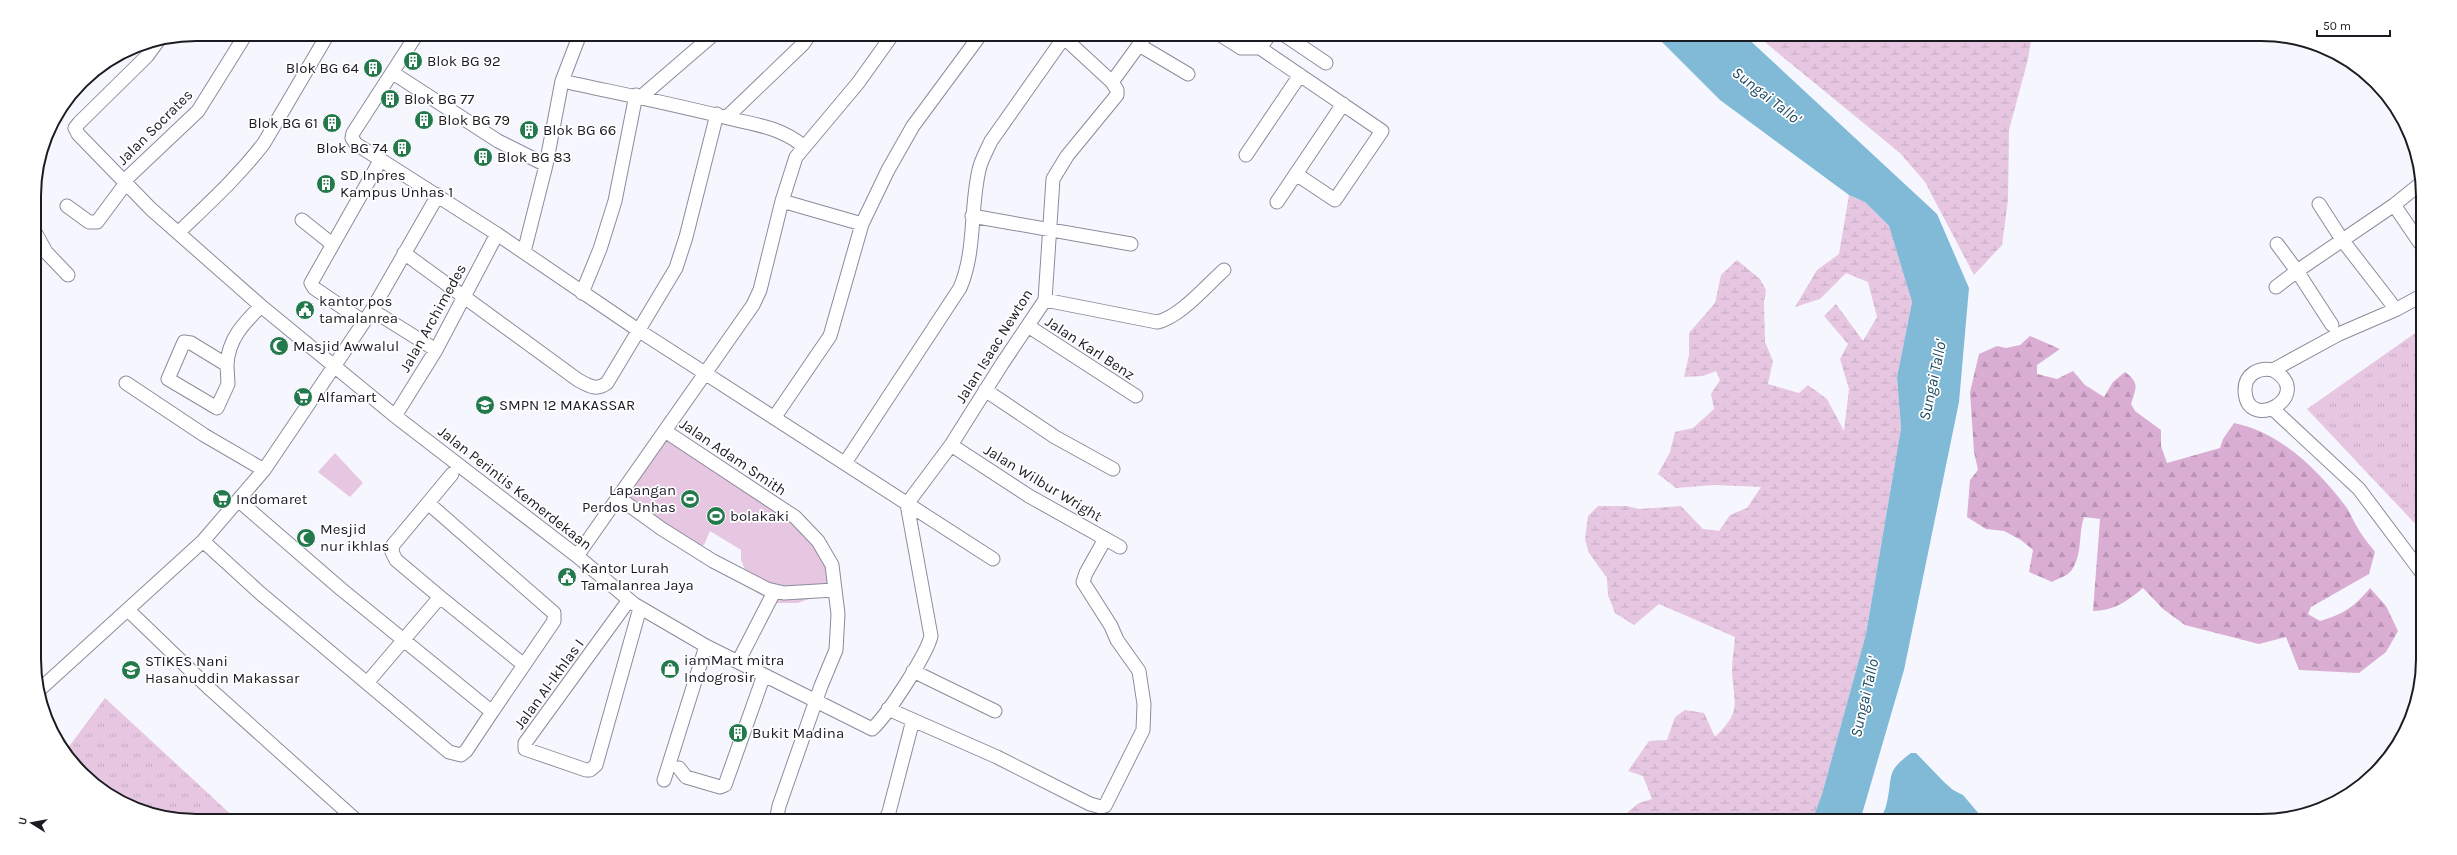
<svg xmlns="http://www.w3.org/2000/svg" width="2457" height="855" font-family="Karla,sans-serif">
  <defs>
    <pattern id="grass-tufts" width="24" height="20" patternUnits="userSpaceOnUse"><rect width="24" height="20" fill="#e6c6e1"/><path d="M3 7l-1-3M5 7V3M7 7l1-3M15 17l-1-3M17 17v-4M19 17l1-3" fill="none" stroke="#c5aac1"/></pattern>
    <pattern id="forest-firs" width="22" height="20" patternUnits="userSpaceOnUse"><rect width="22" height="20" fill="#daadd3"/><path d="M5 1l3.5 6h-7zM16 11l3.5 6h-7z" fill="#ba94b5"/></pattern>
    <pattern id="wetland-marsh" width="20" height="14" patternUnits="userSpaceOnUse"><rect width="20" height="14" fill="#e6c6e1"/><path d="M1 5h8M5 5V1M11 12h8M15 12V8" fill="none" stroke="#c5aac1"/></pattern>
  </defs>
  <rect width="100%" height="100%" fill="#f6f7fe"/>
  <path fill="url(#grass-tufts)" d="M2421,329L2422,531L2307,409Z
    M105,698L238,821H196L154,815L106,794L74,766L65,752Z"/>
  <path fill="url(#forest-firs)" d="M2030,336L2060,349L2037,365V374L2057,379L2073,371L2085,385L2104,397L2113,382L2125,372C2140,383 2136,388 2131,404L2135,411L2161,430V446L2167,463L2220,448L2223,439L2234,423C2282,433 2319,471 2347,508C2351,514 2353,521 2357,527C2362,536 2369,544 2375,552L2369,574L2311,607L2308,614L2320,621C2344,614 2354,607 2370,588L2386,606L2398,631L2386,652L2359,673L2299,670L2286,637L2259,644L2185,625L2163,609L2143,588C2128,601 2113,611 2093,611L2100,519L2084,517C2078,535 2083,555 2071,571C2067,576 2057,579 2052,582L2029,572L2033,550L2021,540L2004,531L1986,529L1967,517L1970,480L1978,470L1974,452L1970,392L1979,354L1997,346L2006,348L2020,345Z"/>
  <path fill="url(#wetland-marsh)" d="M1755,34H2032L2028,59L2009,130L2008,200L2002,245L1974,275L1925,182L1900,153Z
    M1849,195L1865,202L1889,226L1912,302L1897,377L1901,428L1866,634L1822,794L1812,821H1617L1639,803L1652,799L1643,776L1628,771L1649,741L1667,740L1675,717L1685,710L1704,713L1715,737C1742,711 1734,705 1732,672C1732,660 1734,648 1735,637L1659,604L1634,625L1615,613L1608,595L1607,578L1589,553L1585,540L1588,516L1598,506H1627L1639,509L1681,506L1703,529L1719,531L1730,515L1747,508L1761,487L1714,485L1676,488L1658,474L1670,452L1675,432L1693,428L1714,409L1711,394L1720,380L1716,371L1703,376L1684,377L1689,355V333L1715,303L1721,275L1737,260L1760,279L1766,290L1764,302L1765,342L1773,361L1768,384L1799,393L1808,385L1827,399L1844,431L1849,389L1840,359L1848,344L1824,316L1836,304L1863,341L1877,317L1868,282L1846,273L1820,299L1795,307L1817,270L1839,254Z"/>
  <path fill="#e6c6e1" d="M672,428L749,486L819,534L838,588L798,603H775L754,591L741,560V550L710,531L704,545H689L622,502Z
    M335,453L363,483L350,497L318,472Z"/>
  <path fill="#80bad7" d="M1654,34H1743L1937,214L1969,288L1959,402L1904,670L1860,821H1812L1822,794L1866,634L1901,428L1897,377L1912,302L1889,226L1865,202L1849,195L1720,100Z
    M1911,753H1916L1944,782L1953,790L1963,795L1985,821H1881C1882,814 1886,809 1887,802C1893,776 1885,772 1911,753Z"/>
  <g fill="none" stroke-linecap="round" stroke-linejoin="round">
    <g stroke="#8b8c9c" stroke-width="15">
      <path id="minor" d="M417,34L353,133L352,138L356,144L497,234L638,330L993,559
        M1219,34L1241,48H1260L1382,131L1335,200L1296,174
        M1283,34L1326,63
        M158,41L147,56L79,123L75,128L78,134L151,209L261,306L395,416L577,556L634,604L706,646L872,729C887,716 927,654 931,636L907,504
        M1139,45L1188,74
        M1260,48L1270,34
        M393,73L498,141L546,165
        M562,81C617,93 673,104 728,118C755,125 781,127 803,146
        M1112,82L1147,34
        M642,96L714,34
        M727,117L803,44L810,34
        M1246,155L1300,75
        M124,181L198,111L246,34
        M2420,184L2394,205L2420,243
        M782,201L862,224
        M1277,202L1343,104
        M2319,204L2343,241L2391,303
        M67,206L89,222H97L126,183
        M972,216L1131,244
        M302,220L332,244
        M35,232L46,252L68,275
        M178,233C208,204 239,176 264,143L328,34
        M524,252L546,165L562,81L580,34
        M404,253L578,380C589,386 596,391 607,383L676,268L686,237L717,114
        M2276,287L2297,271L2277,244
        M582,293L600,249L615,201L636,95
        M1045,300L1157,322C1179,318 1207,285 1224,270
        M372,310L436,350
        M364,322L314,288L311,283L380,161
        M2332,325L2297,271L2394,205
        M1028,326L1136,396
        M227,365L228,384L217,408L168,379L184,342L191,343L227,365C228,339 244,323 261,306
        M2273,370C2317,395 2246,435 2245,390C2245,374 2259,367 2273,370L2339,334L2397,309L2421,296
        M126,383L204,435L264,470
        M985,390L1055,437L1113,469
        M2273,409L2359,489L2422,573
        M395,416L436,350L497,234
        M774,418L830,336L862,224L888,170L913,126L981,34
        M665,431L795,517L818,541L832,565L838,614L836,650L821,686L779,806L776,821
        M951,445L1029,496L1120,547
        M845,463L960,288C976,251 970,208 979,170C981,160 987,150 991,141L1065,36
        M619,498L662,529L713,561L767,589L784,593L834,590
        M428,503L452,474
        M907,504L951,445L1002,364L1045,300L1053,179L1067,156L1117,95V90L1112,82L1060,34
        M203,541L260,593L449,752L461,755L466,751L492,712L341,589L238,500
        M577,556L753,305L760,290L782,201L796,157L858,83L893,34
        M440,597L396,560L392,552L393,545L428,503L554,613V621L524,665
        M629,600L525,743V749L586,770H590L596,765L640,608
        M128,610L210,689L357,821
        M738,662L774,592
        M913,671L995,711
        M367,683L440,597L524,665L492,712
        M37,692L203,541L264,470L372,310L438,195
        M913,720L997,757L1090,804L1101,807L1105,806L1143,730L1144,704L1139,671L1117,640L1111,626L1083,582L1086,573L1105,539
        M679,768L686,777L720,787L725,785L764,675
        M664,780L706,646
        M885,821L889,812L913,720L888,709"/>
    </g>
    <use href="#minor" stroke="#fff" stroke-width="13"/>
  </g>
  <defs>
    <g id="building-disc" transform="scale(1)"><circle r="9.5" fill="#24794c" stroke="#fff"/><path d="M-4-6H4V6H1V3H-1V6H-4ZM-2.5-4.3h1.7v1.8h-1.7ZM.8-4.3h1.7v1.8H.8ZM-2.5-1h1.7V.8h-1.7ZM.8-1h1.7V.8H.8Z" fill="#fff"/></g>
    <g id="civic-disc" transform="scale(1)"><circle r="9.5" fill="#24794c" stroke="#fff"/><path d="M-.6-6.5H3V-4.5H.6V-3L4-1V1h2V6H-6V1h2V-1L-.6-3ZM-1.2 2.5V6h2.4V2.5Z" fill="#fff"/></g>
    <g id="mosque-disc" transform="scale(1)"><circle r="9.5" fill="#24794c" stroke="#fff"/><path d="M3.5-4.9A6 6 0 1 0 3.5 4.9A5 5 0 1 1 3.5-4.9Z" fill="#fff"/></g>
    <g id="supermarket-disc" transform="scale(1)"><circle r="9.5" fill="#24794c" stroke="#fff"/><path d="M-6-5.5h2.5l.6 2H6L4.5 2H-2.5L-4.4-4H-6ZM-1.5 3.2a1.3 1.3 0 1 0 .1 0ZM3 3.2a1.3 1.3 0 1 0 .1 0Z" fill="#fff"/></g>
    <g id="school-disc" transform="scale(1)"><circle r="9.5" fill="#24794c" stroke="#fff"/><path d="M0-5L7-2L0 1L-7-2ZM-4 1L0 2.5L4 1V4Q0 6-4 4Z" fill="#fff"/></g>
    <g id="stadium-disc" transform="scale(1)"><circle r="9.5" fill="#24794c" stroke="#fff"/><path d="M0-5a6.5 5 0 1 0 0 10a6.5 5 0 1 0 0-10ZM-3.5-1.8h7v3.6h-7Z" fill="#fff"/></g>
    <g id="shop-disc" transform="scale(1)"><circle r="9.5" fill="#24794c" stroke="#fff"/><path d="M-5-2.5h2.3a2.7 3.5 0 0 1 5.4 0H5L5.5 6h-11ZM-1.5-2.5h3a1.5 2.3 0 0 0-3 0Z" fill="#fff"/></g>
    <g id="university-disc" transform="scale(1)"><circle r="9.5" fill="#24794c" stroke="#fff"/><path d="M0-5L7-2L0 1L-7-2ZM-4 1L0 2.5L4 1V4Q0 6-4 4Z" fill="#fff"/></g>
  </defs>
  <g fill-rule="evenodd">
    <use href="#building-disc" x="413" y="61"/>
    <use href="#building-disc" x="373" y="68"/>
    <use href="#building-disc" x="390" y="99"/>
    <use href="#building-disc" x="424" y="120"/>
    <use href="#building-disc" x="332" y="123"/>
    <use href="#building-disc" x="529" y="130"/>
    <use href="#building-disc" x="402" y="148"/>
    <use href="#building-disc" x="483" y="157"/>
    <use href="#building-disc" x="326" y="184"/>
    <use href="#civic-disc" x="305" y="310"/>
    <use href="#mosque-disc" x="279" y="346"/>
    <use href="#supermarket-disc" x="303" y="397"/>
    <use href="#school-disc" x="485" y="405"/>
    <use href="#supermarket-disc" x="222" y="499"/>
    <use href="#stadium-disc" x="690" y="499"/>
    <use href="#stadium-disc" x="716" y="516"/>
    <use href="#mosque-disc" x="306" y="538"/>
    <use href="#civic-disc" x="567" y="577"/>
    <use href="#shop-disc" x="670" y="669"/>
    <use href="#university-disc" x="131" y="670"/>
    <use href="#building-disc" x="738" y="733"/>
  </g>
  <g text-anchor="middle" stroke-width="3.5" stroke-linejoin="round" paint-order="stroke">
    <g font-size="15" fill="#1b1c22" stroke="#fff" text-anchor="start">
      <text x="427" y="66">Blok BG 92</text>
      <text x="359" y="73" text-anchor="end">Blok BG 64</text>
      <text x="404" y="104">Blok BG 77</text>
      <text x="438" y="125">Blok BG 79</text>
      <text x="318" y="128" text-anchor="end">Blok BG 61</text>
      <text x="543" y="135">Blok BG 66</text>
      <text x="388" y="153" text-anchor="end">Blok BG 74</text>
      <text x="497" y="162">Blok BG 83</text>
      <text x="340" y="180">SD Inpres<tspan x="340" dy="17">Kampus Unhas 1</tspan></text>
      <text x="319" y="306">kantor pos<tspan x="319" dy="17">tamalanrea</tspan></text>
      <text x="293" y="351">Masjid Awwalul</text>
      <text x="317" y="402">Alfamart</text>
      <text x="499" y="410">SMPN 12 MAKASSAR</text>
      <text x="676" y="495" text-anchor="end">Lapangan<tspan x="676" dy="17">Perdos Unhas</tspan></text>
      <text x="236" y="504">Indomaret</text>
      <text x="730" y="521">bolakaki</text>
      <text x="320" y="534">Mesjid<tspan x="320" dy="17">nur ikhlas</tspan></text>
      <text x="581" y="573">Kantor Lurah<tspan x="581" dy="17">Tamalanrea Jaya</tspan></text>
      <text x="684" y="665">iamMart mitra<tspan x="684" dy="17">Indogrosir</tspan></text>
      <text x="145" y="666">STIKES Nani<tspan x="145" dy="17">Hasanuddin Makassar</tspan></text>
      <text x="752" y="738">Bukit Madina</text>
    </g>
    <g font-size="15" fill="#1b1c22" stroke="#fff">
      <text transform="translate(155 127) rotate(-45)" y="5">Jalan Socrates</text>
      <text transform="translate(433 318) rotate(-61)" y="5">Jalan Archimedes</text>
      <text transform="translate(994 346) rotate(-58)" y="5">Jalan Isaac Newton</text>
      <text transform="translate(1090 348) rotate(33)" y="5">Jalan Karl Benz</text>
      <text transform="translate(733 457) rotate(34)" y="5">Jalan Adam Smith</text>
      <text transform="translate(1043 483) rotate(31)" y="5">Jalan Wilbur Wright</text>
      <text transform="translate(515 488) rotate(38)" y="5">Jalan Perintis Kemerdekaan</text>
      <text transform="translate(549 684) rotate(-54)" y="5">Jalan Al-Ikhlas I</text>
    </g>
    <g font-size="16" font-style="italic" fill="#1b495f" stroke="#fff">
      <text transform="translate(1767 95) rotate(38)" y="6">Sungai Tallo'</text>
      <text transform="translate(1932 380) rotate(-78)" y="6">Sungai Tallo'</text>
      <text transform="translate(1864 697) rotate(-77)" y="6">Sungai Tallo'</text>
    </g>
  </g>
  <path d="M0 0H2457V855H0ZM196 41H2261A155 155 0 0 1 2416 196V659A155 155 0 0 1 2261 814H196A155 155 0 0 1 41 659V196A155 155 0 0 1 196 41Z" fill="#fff" fill-rule="evenodd"/>
  <path fill="none" stroke="#1b1c22" stroke-width="2" d="M196 41H2261A155 155 0 0 1 2416 196V659A155 155 0 0 1 2261 814H196A155 155 0 0 1 41 659V196A155 155 0 0 1 196 41Z"/>
  <g transform="translate(32 823) rotate(281)" stroke="#ffffff" stroke-width="3" paint-order="stroke">
  <path d="M0-3L7 15L0 10L-7 15Z" fill="#1b1c22"/>
  <text y="-6" font-size="11" font-weight="bold" text-anchor="middle" fill="#1b1c22">U</text>
  </g>
  <path d="M2317 30v6h73v-6" fill="none" stroke="#1b1c22" stroke-width="2"/>
  <text x="2323" y="30" font-size="12" fill="#1b1c22" stroke="#ffffff" stroke-width="3" paint-order="stroke">50 m</text>
</svg>
